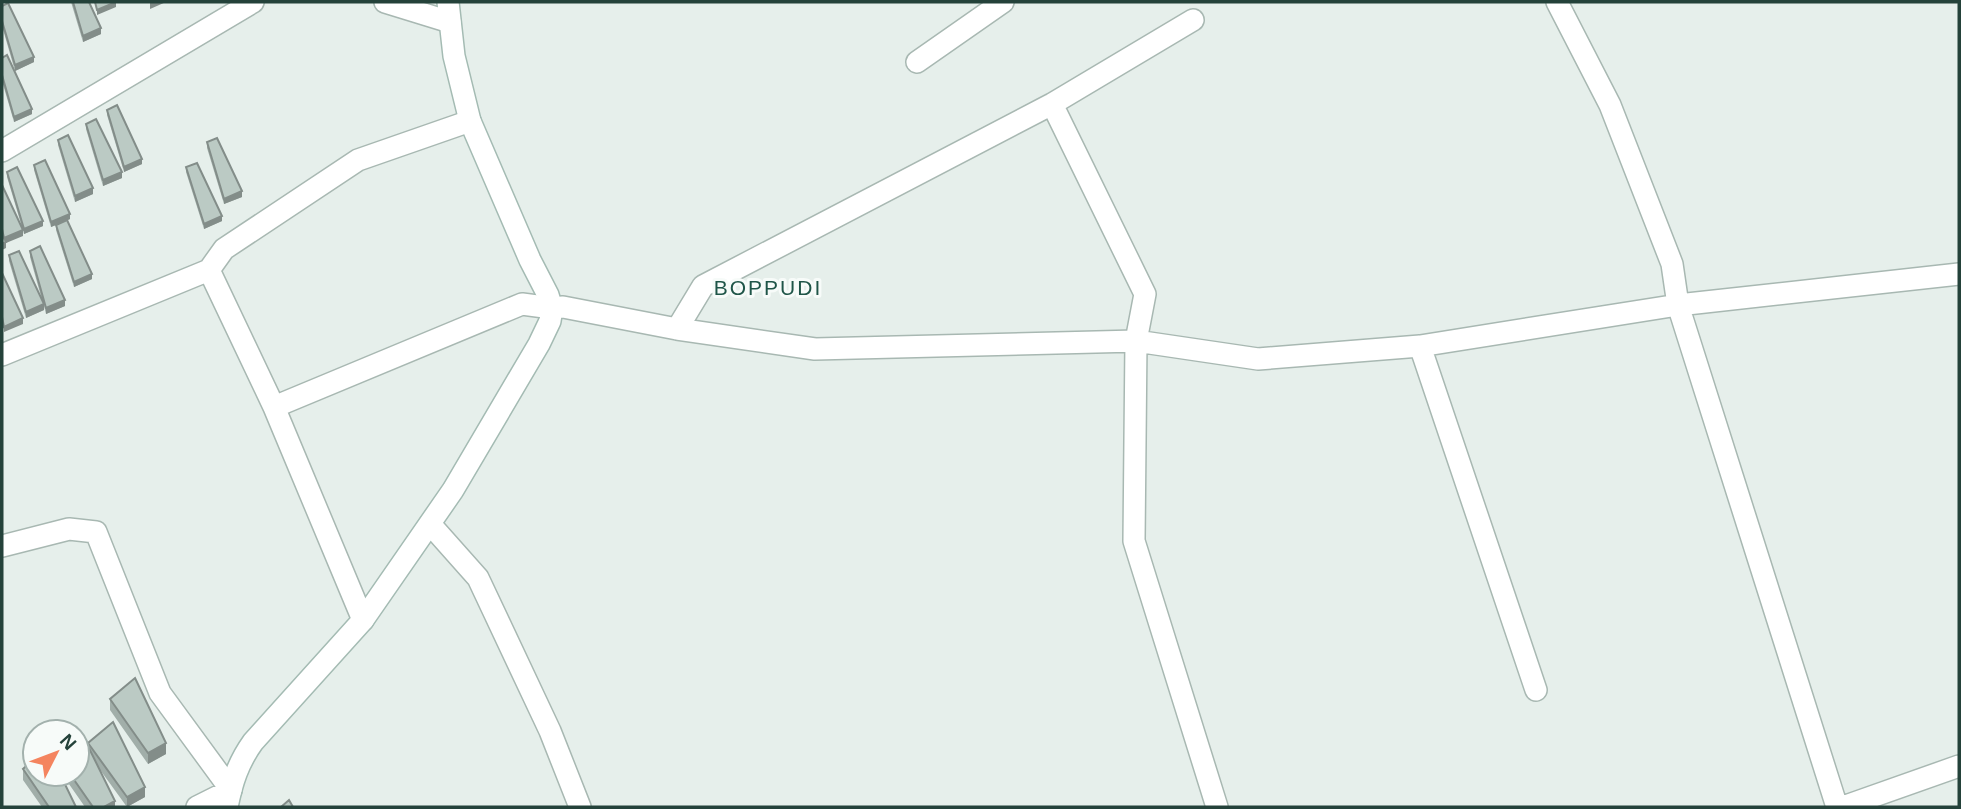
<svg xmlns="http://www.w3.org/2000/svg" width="1961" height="809" font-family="Arial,sans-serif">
  <rect width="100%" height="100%" fill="#e6efeb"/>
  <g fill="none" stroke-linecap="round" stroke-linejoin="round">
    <defs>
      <path id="minor" d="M385,2L450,22
        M1557,2L1610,105L1672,264L1678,305L1837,807
        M917,62L1003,2
        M1052,104L1145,294L1136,341L1134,541L1217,807
        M2,151L253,2
        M209,270L274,407L363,620
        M677,329L703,286L1052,104L1193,20
        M1420,346L1536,690
        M2,355L209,270L224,249L358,160L470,121
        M274,407L522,304L552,308L563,307L677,329L815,349L1136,341L1258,359L1420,346L1678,305L1959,274
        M430,524L478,578L550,731L580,807
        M2,546L69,529L96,532L160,693L231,790L197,807
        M1843,807L1959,766"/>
      <path id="secondary" d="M227,807C232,782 238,763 253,742L363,620L453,490L539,344L550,321L552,308L548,295L530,260L470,121L454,56L448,2"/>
    </defs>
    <use href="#minor" stroke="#a8b8b2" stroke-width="24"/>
    <use href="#secondary" stroke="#a4bbb3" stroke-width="24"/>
    <use href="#minor" stroke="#fff" stroke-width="21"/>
    <use href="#secondary" stroke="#fff" stroke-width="21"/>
  </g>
  <path fill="#a1aea9" d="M71,2H89L101,34L83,42Z
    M2,6L34,62L15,71L2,26Z
    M2,58L32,114L14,122L2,81Z
    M107,110L142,164L124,172L107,115Z
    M86,124L122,178L103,186L86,129Z
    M58,140L93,194L75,202L58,145Z
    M207,142L242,197L224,204L207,148Z
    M34,165L70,219L66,221L92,279L74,287L56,230V225L51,227L34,170Z
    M186,167L222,221L204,229L186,172Z
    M7,172L43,226L24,234L7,177Z
    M30,251L65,306L46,314L44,306V310L26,318L9,261V255L42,300L30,257Z
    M110,699L166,754L148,764L110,710Z
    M88,743L145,797L127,807L98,767L115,807H85L62,774H77L88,747Z
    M23,769L76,807H42L23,780Z"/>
  <path fill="#838d89" d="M116,2V7L97,15V10Z
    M153,2H166L150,9V3Z
    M101,28V34L83,42V36Z
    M34,57V62L15,71V65Z
    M32,109V114L14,122V117Z
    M142,159V164L124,172V167Z
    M122,172V178L103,186V180Z
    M93,188V194L75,202V196Z
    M242,191V197L224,204V199Z
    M70,214V219L51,227V222Z
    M222,216V221L204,229V224Z
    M43,221V226L24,234V229Z
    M23,230V236L6,243V248L2,250V244L4,238Z
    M92,274V279L74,287V282Z
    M65,300V306L46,314V308Z
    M44,304V310L26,318V312Z
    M23,318V324L4,332V327Z
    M166,743V754L148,764V753Z
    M145,787V797L127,807V797Z
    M115,801V807H104Z"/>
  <path fill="#bbcac4" stroke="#838d89" stroke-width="2" d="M73,2H89L101,28L83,36Z
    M95,2H116L97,10Z
    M8,3L34,57L15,65L2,21V6Z
    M7,55L32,109L14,117L2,75V58Z
    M117,105L142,159L124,167L107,110Z
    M96,119L122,172L103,180L86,124Z
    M68,135L93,188L75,196L58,140Z
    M217,138L242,191L224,199L207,142Z
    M45,160L70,214L51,222L34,165Z
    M197,163L222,216L204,224L186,167Z
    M17,167L43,221L24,229L7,172Z
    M2,185L23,230L4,238L2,229Z
    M67,220L92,274L74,282L56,225Z
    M2,233L6,242L2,244Z
    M40,246L65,300L46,308L30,251Z
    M19,251L44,304L26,312L9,255Z
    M2,273L23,318L4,327L2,317Z
    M135,678L166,743L148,753L110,699Z
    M113,722L145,787L127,797L88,743Z
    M83,736L115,801L104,807H93L70,774H77V741Z
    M35,758V774H60L76,807H49L23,769Z
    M289,800L293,807H281Z"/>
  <g text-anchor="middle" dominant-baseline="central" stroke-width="6" stroke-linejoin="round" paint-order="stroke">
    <g font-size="21" letter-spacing="2" fill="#1f5548" stroke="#f7fbf9">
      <text x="768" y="287">BOPPUDI</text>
    </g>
  </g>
  <rect width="1961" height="809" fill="none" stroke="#24423a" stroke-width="7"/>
  <g transform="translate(56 753) rotate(48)"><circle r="33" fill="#f7fbf9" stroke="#a3b1ad" stroke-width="2"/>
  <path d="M0-5L12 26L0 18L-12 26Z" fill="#f4845f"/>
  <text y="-10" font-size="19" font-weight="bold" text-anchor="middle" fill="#24423a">N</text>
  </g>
</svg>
